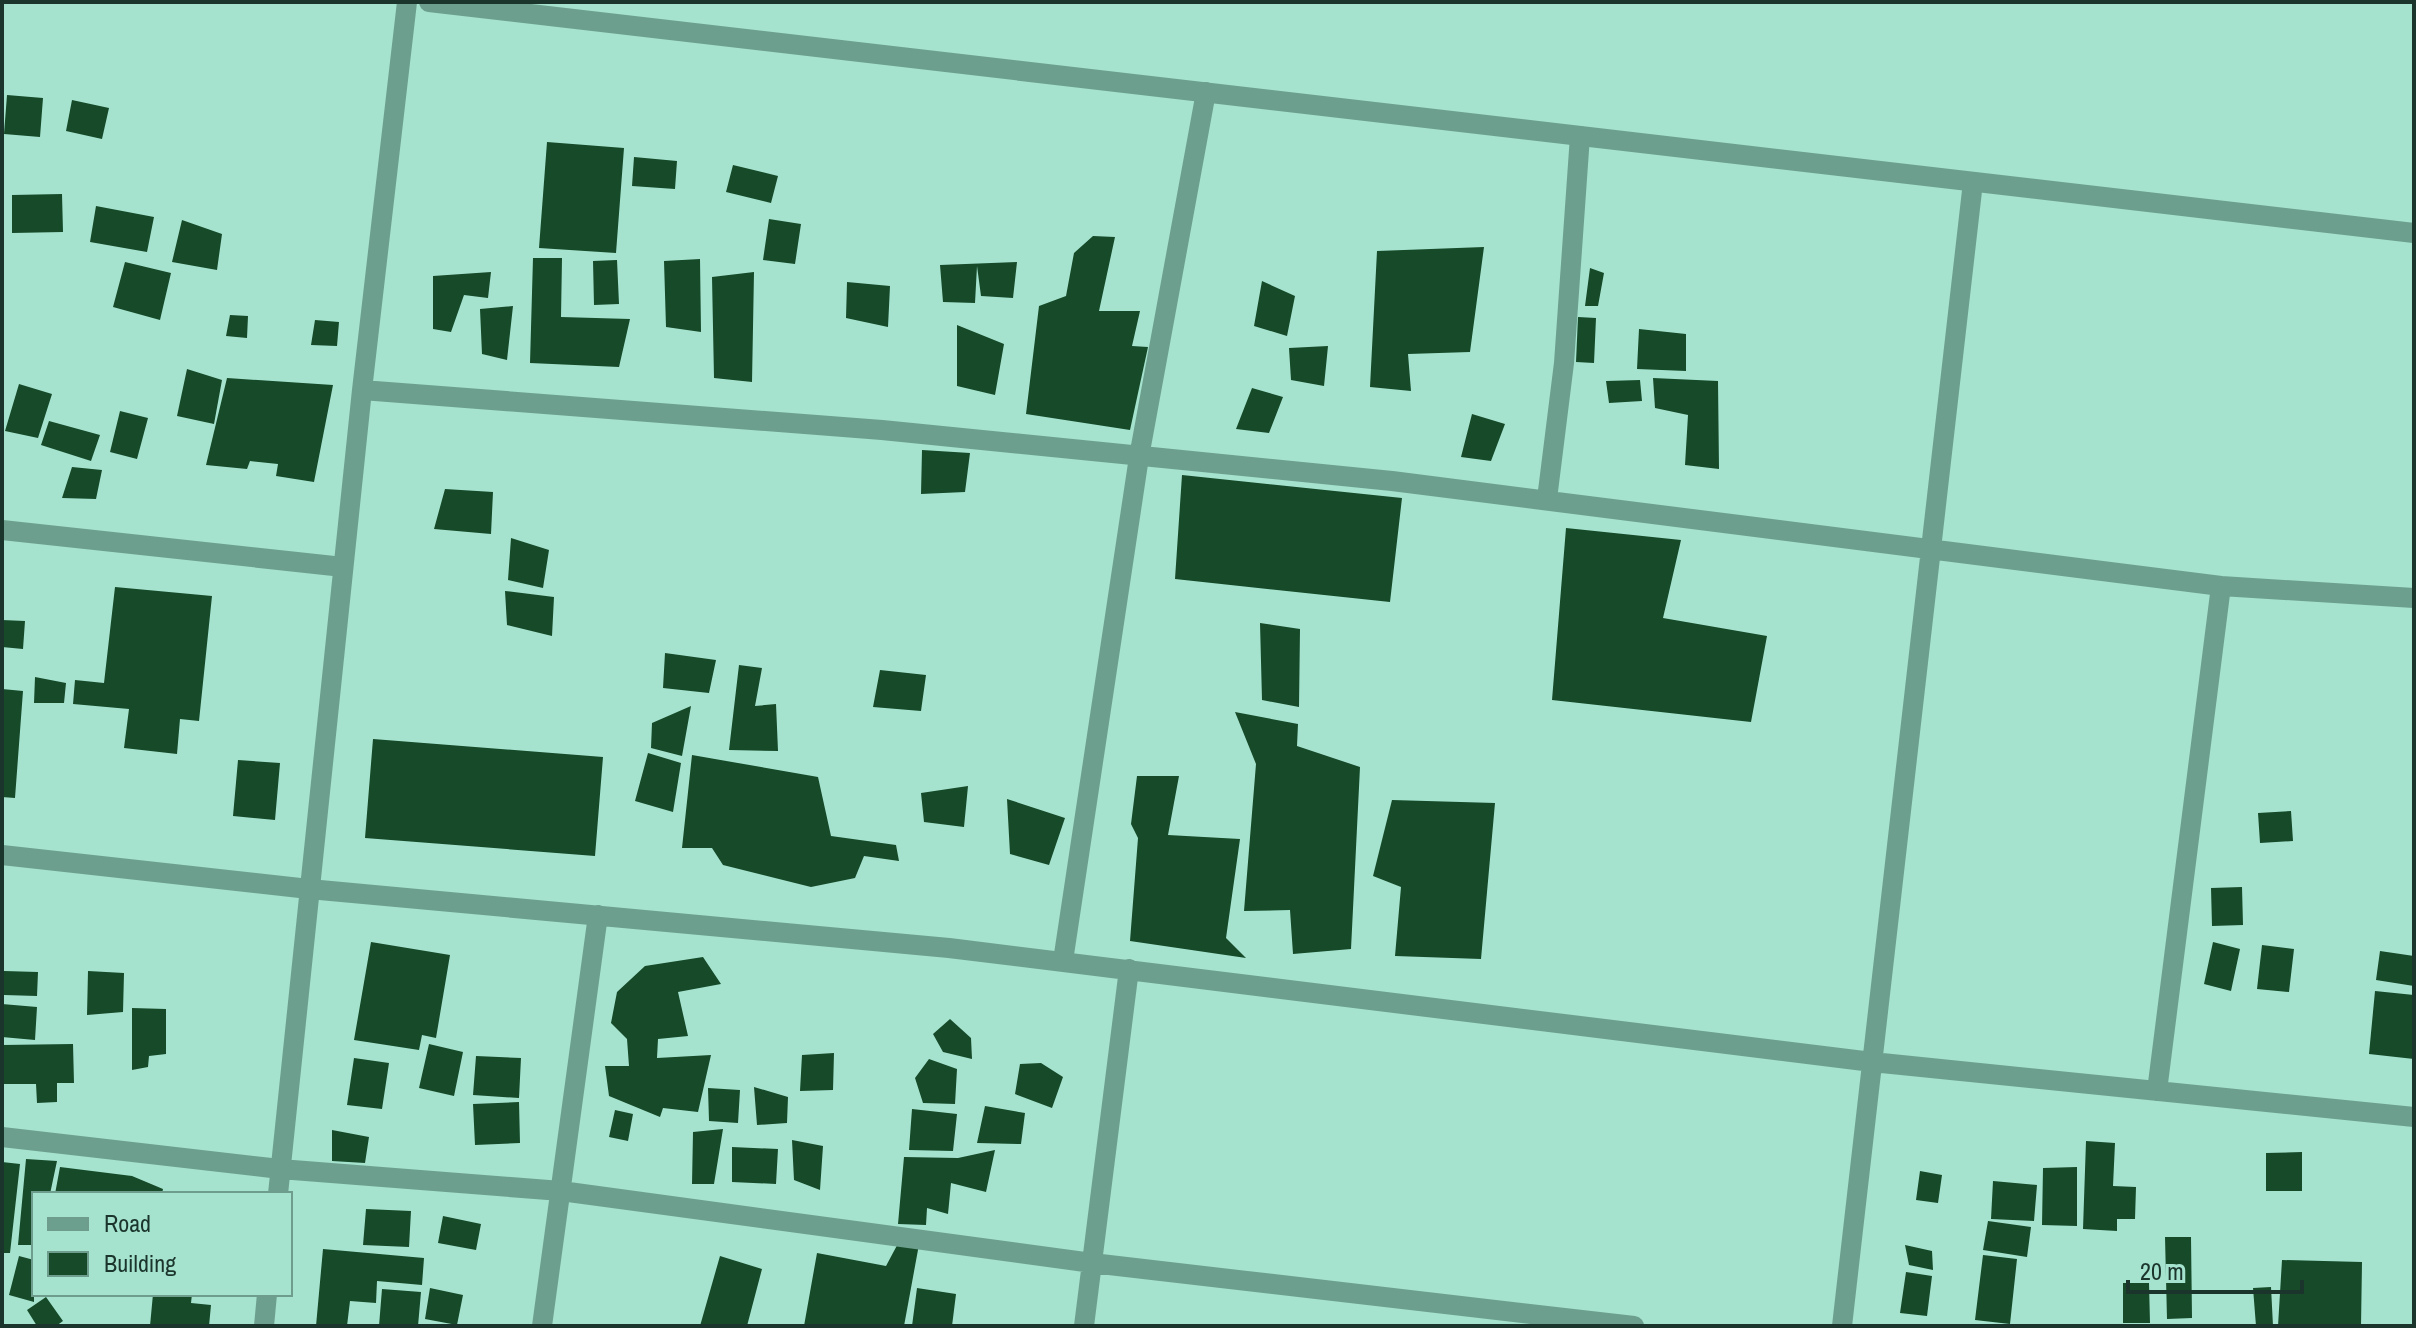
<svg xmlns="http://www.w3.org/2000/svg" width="2416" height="1328" font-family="'Archivo Narrow',sans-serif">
  <rect width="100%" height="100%" fill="#a5e3cf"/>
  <path fill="#164a29" d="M7,95L43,98L40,137L4,134Z
    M72,100L109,108L102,139L66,131Z
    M547,142L624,148L616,253L539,248Z
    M634,157L677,161L675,189L632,186Z
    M733,165L778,176L771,203L726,192Z
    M62,194L63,232L12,233V195Z
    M96,206L154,217L147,252L90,242Z
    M769,219L801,224L795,264L763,260Z
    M182,220L222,234L217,270L172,262Z
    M1093,236L1115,237L1099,311H1140L1132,346L1148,347L1130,430L1026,414L1039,306L1066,296L1074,253Z
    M1484,247L1470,352L1408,354L1411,391L1370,387L1377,251Z
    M533,258H562L561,317L630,319L619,367L530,363Z
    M700,259L701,332L666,327L664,261Z
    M617,260L619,304L594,305L593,261Z
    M125,262L171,273L160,320L113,307Z
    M1017,262L1013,298L981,296L977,266L975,303L943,302L940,265Z
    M1590,268L1604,273L1598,306H1585Z
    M491,272L488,298L464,295L451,332L433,329V276Z
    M754,272L752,382L714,378L712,277Z
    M1262,281L1295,296L1287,336L1254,326Z
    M847,282L890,286L888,327L846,318Z
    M513,306L507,360L482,354L480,309Z
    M230,315L248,316L247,338L226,336Z
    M1578,317L1596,318L1594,363L1576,362Z
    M315,320L339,322L337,346L311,345Z
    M957,325L1004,344L995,395L957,386Z
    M1639,329L1686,334V371L1637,369Z
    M1328,346L1324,386L1291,380L1289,348Z
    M187,369L222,380L214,424L177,416Z
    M227,378L333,385L314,482L276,476L278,464L250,461L247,469L206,465Z
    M1653,378L1718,381L1719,469L1685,465L1688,415L1655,408Z
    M1640,380L1642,401L1609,403L1606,381Z
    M19,384L52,394L38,438L5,431Z
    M1252,388L1283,397L1269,433L1236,429Z
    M120,411L148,418L137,459L110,452Z
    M1472,414L1505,424L1491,461L1461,457Z
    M49,421L100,435L91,461L41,445Z
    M922,450L970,453L965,492L921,494Z
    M72,467L102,470L96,499L62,498Z
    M1182,475L1402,498L1390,602L1175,579Z
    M445,489L493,492L491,534L434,529Z
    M1566,528L1681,540L1663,618L1767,636L1751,722L1552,700Z
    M511,538L549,550L543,588L508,580Z
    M115,587L212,596L199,721L180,719L177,754L124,748L129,709L73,704L75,680L104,683Z
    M505,591L554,597L552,636L507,625Z
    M2,620L25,621L23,649L2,647Z
    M1260,623L1300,629L1299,707L1262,700Z
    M665,653L716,660L709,693L663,688Z
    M739,665L762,668L755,706L776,704L778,751L729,750Z
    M880,670L926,675L921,711L873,707Z
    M35,677L66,683L64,703H34Z
    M2,689L23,691L15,798L2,797Z
    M691,706L682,756L651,748L652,723Z
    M1235,712L1298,724L1297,746L1360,767L1351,949L1293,954L1290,910L1244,911L1256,764Z
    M373,739L603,757L595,856L365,838Z
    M648,753L681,763L673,812L635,801Z
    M692,755L818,777L831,836L896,845L899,861L864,856L855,878L811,887L723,865L712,848H682Z
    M238,760L280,763L275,820L233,816Z
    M1137,776H1179L1168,835L1240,839L1226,938L1246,958L1130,941L1138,838L1131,824Z
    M968,786L964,827L924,822L921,793Z
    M1007,799L1065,818L1049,865L1010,854Z
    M1392,800L1495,803L1481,959L1395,956L1401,887L1373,876Z
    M2291,811L2293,841L2260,843L2258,813Z
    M2242,887L2243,925L2212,926L2211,888Z
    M371,942L450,955L436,1038L422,1035L419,1050L354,1040Z
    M2213,942L2240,949L2231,991L2204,984Z
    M2262,945L2294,949L2289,992L2257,989Z
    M2380,951L2414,956V986L2376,980Z
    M703,957L721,984L678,992L688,1036L658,1039L657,1058L711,1055L698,1112L663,1108L660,1117L609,1096L605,1066H629L627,1039L611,1023L617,992L645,966Z
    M4,971L38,972L37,996L4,995Z
    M88,971L124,973L123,1012L87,1015Z
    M2375,991L2414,995V1059L2369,1054Z
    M2,1004L37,1007L35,1040L2,1037Z
    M132,1008L166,1009V1054L149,1056L148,1067L132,1070Z
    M950,1019L971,1038L972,1059L943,1052L933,1034Z
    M73,1044L74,1083H57V1102L37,1103L36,1084H2V1045Z
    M429,1044L463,1052L454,1096L419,1088Z
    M834,1053L833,1090L800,1091L802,1055Z
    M476,1056L521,1058L519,1098L473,1095Z
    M354,1058L389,1063L382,1109L347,1105Z
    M929,1059L957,1069L955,1104L923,1103L915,1078Z
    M1041,1063L1063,1077L1052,1108L1015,1094L1020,1064Z
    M754,1087L788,1097L787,1123L757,1125Z
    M708,1088L740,1090L738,1123L709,1121Z
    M519,1102L520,1143L475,1145L473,1104Z
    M985,1106L1025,1113L1021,1144L977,1143Z
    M912,1109L957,1114L953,1151L909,1150Z
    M615,1110L633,1114L628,1141L609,1137Z
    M723,1129L714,1184H692L693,1132Z
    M332,1130L369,1137L365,1163L332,1161Z
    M792,1140L823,1146L820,1190L794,1180Z
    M2086,1141L2115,1143L2113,1186L2136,1187L2135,1219H2117V1231L2083,1229Z
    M732,1147L778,1149L776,1184L732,1182Z
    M995,1150L986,1192L951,1183L948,1214L927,1208L926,1225L898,1224L904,1157L958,1158Z
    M2302,1152V1191H2266V1153Z
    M26,1159L57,1161L50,1194H34V1245H18Z
    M2,1162L20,1164L10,1253H2Z
    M60,1167L132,1176L163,1189L162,1194H55Z
    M2077,1167V1226L2042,1225L2043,1168Z
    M1920,1171L1942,1175L1938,1203L1916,1200Z
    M1993,1181L2037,1185L2034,1221L1991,1219Z
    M366,1209L411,1211L409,1247L363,1245Z
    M443,1216L481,1224L476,1250L438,1243Z
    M1988,1221L2031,1227L2027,1257L1983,1250Z
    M902,1236L920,1239L904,1326H804L817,1253L886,1266Z
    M2165,1237H2191L2192,1318L2167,1319Z
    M1905,1245L1932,1251L1933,1270L1909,1265Z
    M323,1249L424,1258L422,1285L377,1281L376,1303L350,1301L347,1326H316Z
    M1983,1255L2017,1259L2010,1324L1975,1320Z
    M19,1256L34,1260V1302L9,1295Z
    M720,1256L762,1269L747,1326H700Z
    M2282,1260L2362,1262L2361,1326H2278Z
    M1906,1272L1932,1276L1927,1316L1900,1313Z
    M2123,1283H2149L2150,1323H2123Z
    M2271,1287L2273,1326H2256L2253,1288Z
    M430,1288L463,1295L457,1325L425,1319Z
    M917,1288L956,1294L952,1326H912Z
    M382,1289L421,1292L418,1326H379Z
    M153,1294H192L191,1303L211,1305L209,1326H150Z
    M46,1297L63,1321L56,1326H37L27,1310Z"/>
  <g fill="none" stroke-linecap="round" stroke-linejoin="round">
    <path stroke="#6d9f8e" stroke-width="20" d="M362,390L882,430L1392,481L2221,586L2414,598
      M1547,499L1564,363L1580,136
      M2,530L343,567
      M2,855L309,889L949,948L1872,1062L2414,1117
      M1063,961L1139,457L1206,92
      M2157,1091L2221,586
      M2,1137L280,1169L561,1191L1092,1263L1634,1326
      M278,1194L362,390L407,2
      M264,1326L267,1294
      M542,1326L598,915
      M1084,1326L1129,969
      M1842,1326L1973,182"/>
    <path stroke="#6d9f8e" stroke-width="20" d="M429,2L2414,233"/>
  </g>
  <rect width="2416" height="1328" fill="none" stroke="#1b342c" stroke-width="8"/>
  <rect x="32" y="1192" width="260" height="104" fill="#a5e3cf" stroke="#6e9d8e" stroke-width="2"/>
  <rect x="48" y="1218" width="40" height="12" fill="#6d9f8e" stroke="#6e9d8e" stroke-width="2"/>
  <text x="104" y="1232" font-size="24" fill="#1b342c">Road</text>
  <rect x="48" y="1252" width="40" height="24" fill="#164a29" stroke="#6e9d8e" stroke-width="2"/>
  <text x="104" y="1272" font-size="24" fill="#1b342c">Building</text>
  <path d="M2128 1280v12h174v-12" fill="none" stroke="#1b342c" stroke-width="4"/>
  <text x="2140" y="1280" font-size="24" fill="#1b342c" stroke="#a5e3cf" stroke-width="6" paint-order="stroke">20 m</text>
</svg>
